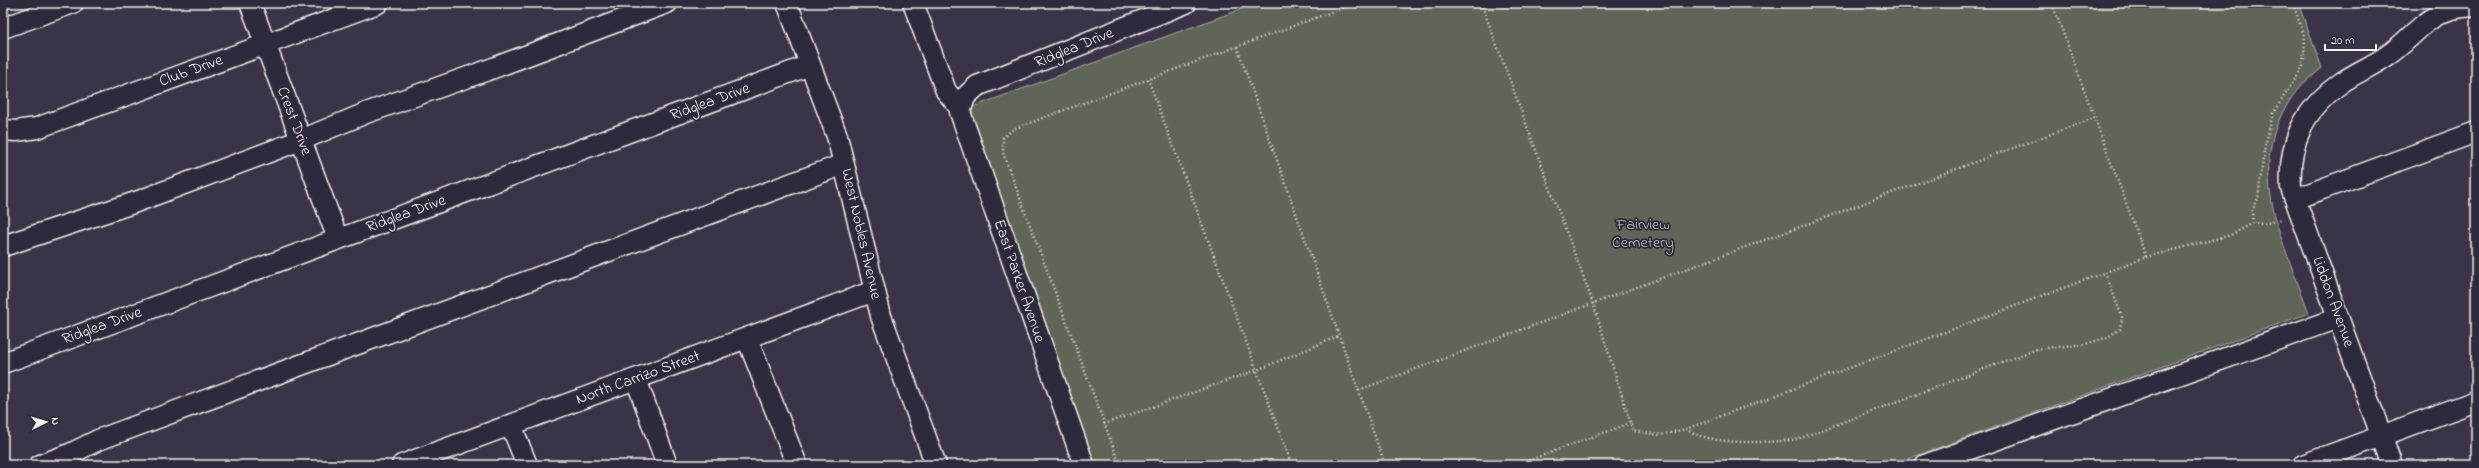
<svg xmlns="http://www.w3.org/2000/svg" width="2479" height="468" font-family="'Indie Flower',sans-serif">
  <rect width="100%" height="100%" fill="#3b3448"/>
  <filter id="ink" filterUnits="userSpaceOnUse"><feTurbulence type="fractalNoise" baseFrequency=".025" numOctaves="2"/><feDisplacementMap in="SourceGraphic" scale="8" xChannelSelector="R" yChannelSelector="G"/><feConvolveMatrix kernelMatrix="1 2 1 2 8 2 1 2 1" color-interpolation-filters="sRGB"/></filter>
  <g filter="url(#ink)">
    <path fill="#5f6659" stroke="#aaaca0" d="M1258,3H2298L2322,68C2315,74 2306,81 2299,88C2239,161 2282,237 2309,313L1891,465H1093L964,110Z"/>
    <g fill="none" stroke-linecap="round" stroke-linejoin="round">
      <defs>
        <path id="minor" d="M250,3L338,239
          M787,3L837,136L881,316L936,465
          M913,3L946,91L955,102L962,105
          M3,28L73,3
          M3,130L16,131L37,128L378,3
          M2295,199L2476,132
          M3,246L136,202L301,140L366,113L488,70L667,3
          M747,338L797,465
          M3,363L810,65
          M636,379L667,465
          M511,425L527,465
          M40,465L72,453L98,440L844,164
          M402,465L874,291
          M1084,465L960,112L965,97L977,86L1186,3
          M1925,465L2338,318
          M2303,465L2476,401
          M2392,465L2291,188C2288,143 2303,110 2341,83C2355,73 2373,66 2388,55C2408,42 2425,17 2449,10C2457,7 2467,7 2476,6"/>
      </defs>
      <use href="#minor" stroke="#f4f1e8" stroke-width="23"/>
      <path stroke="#f4f1e8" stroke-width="2.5" stroke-dasharray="1 3" stroke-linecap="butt" d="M1481,3L1593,303L1633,431L1660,435L1686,429L2146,257L2052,3
        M1237,47L1385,465
        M1148,79L1292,465
        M2253,223L2252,210L2258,199L2264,151L2273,113L2303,67L2305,39L2293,3
        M2146,257L2231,235L2253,223L2263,224L2282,219
        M1359,390L2094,118
        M1104,424L1257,370L1339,336
        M1686,429C1709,446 1770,443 1798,439L2037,349L2085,344L2106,338L2120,329L2122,317L2105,272
        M1120,465L1003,153V138L1013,129L1356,3
        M1517,465L1630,423"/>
      <use href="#minor" stroke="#2f2a3d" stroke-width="20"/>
    </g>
  </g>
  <g text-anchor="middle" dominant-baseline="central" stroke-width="3.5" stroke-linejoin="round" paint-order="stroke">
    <g font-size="16" fill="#f4f1e8" stroke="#2f2a3d">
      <text transform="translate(1074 48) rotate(-22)">Ridglea Drive</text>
      <text transform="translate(191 71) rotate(-20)">Club Drive</text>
      <text transform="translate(710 102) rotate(-20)">Ridglea Drive</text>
      <text transform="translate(294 121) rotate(69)">Crest Drive</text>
      <text transform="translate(406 214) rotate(-20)">Ridglea Drive</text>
      <text transform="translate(861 234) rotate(77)">West Nobles Avenue</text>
      <text transform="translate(1019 281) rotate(71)">East Parker Avenue</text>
      <text transform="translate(2333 302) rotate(70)">Liddon Avenue</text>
      <text transform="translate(102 326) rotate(-20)">Ridglea Drive</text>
      <text transform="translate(638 378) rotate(-20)">North Carrizo Street</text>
    </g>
    <g font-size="16" fill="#b8b9af" stroke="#2f2a3d">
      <text x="1643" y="225">Fairview<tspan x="1643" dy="18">Cemetery</tspan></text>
    </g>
  </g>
  <rect width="2479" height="468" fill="none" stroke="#2f2a3d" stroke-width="16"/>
  <rect x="8" y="8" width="2463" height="452" fill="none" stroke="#f4f1e8" stroke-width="1.5" filter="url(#ink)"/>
  <g transform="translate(46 422) rotate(85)" stroke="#2f2a3d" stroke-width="3" paint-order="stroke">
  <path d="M0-3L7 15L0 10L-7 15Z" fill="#f4f1e8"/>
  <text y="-6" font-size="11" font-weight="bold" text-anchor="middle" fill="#f4f1e8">N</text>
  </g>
  <path d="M2325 44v6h51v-6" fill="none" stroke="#f4f1e8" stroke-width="2"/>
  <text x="2331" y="44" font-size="12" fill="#f4f1e8" stroke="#2f2a3d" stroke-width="3" paint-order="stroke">20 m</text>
</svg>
